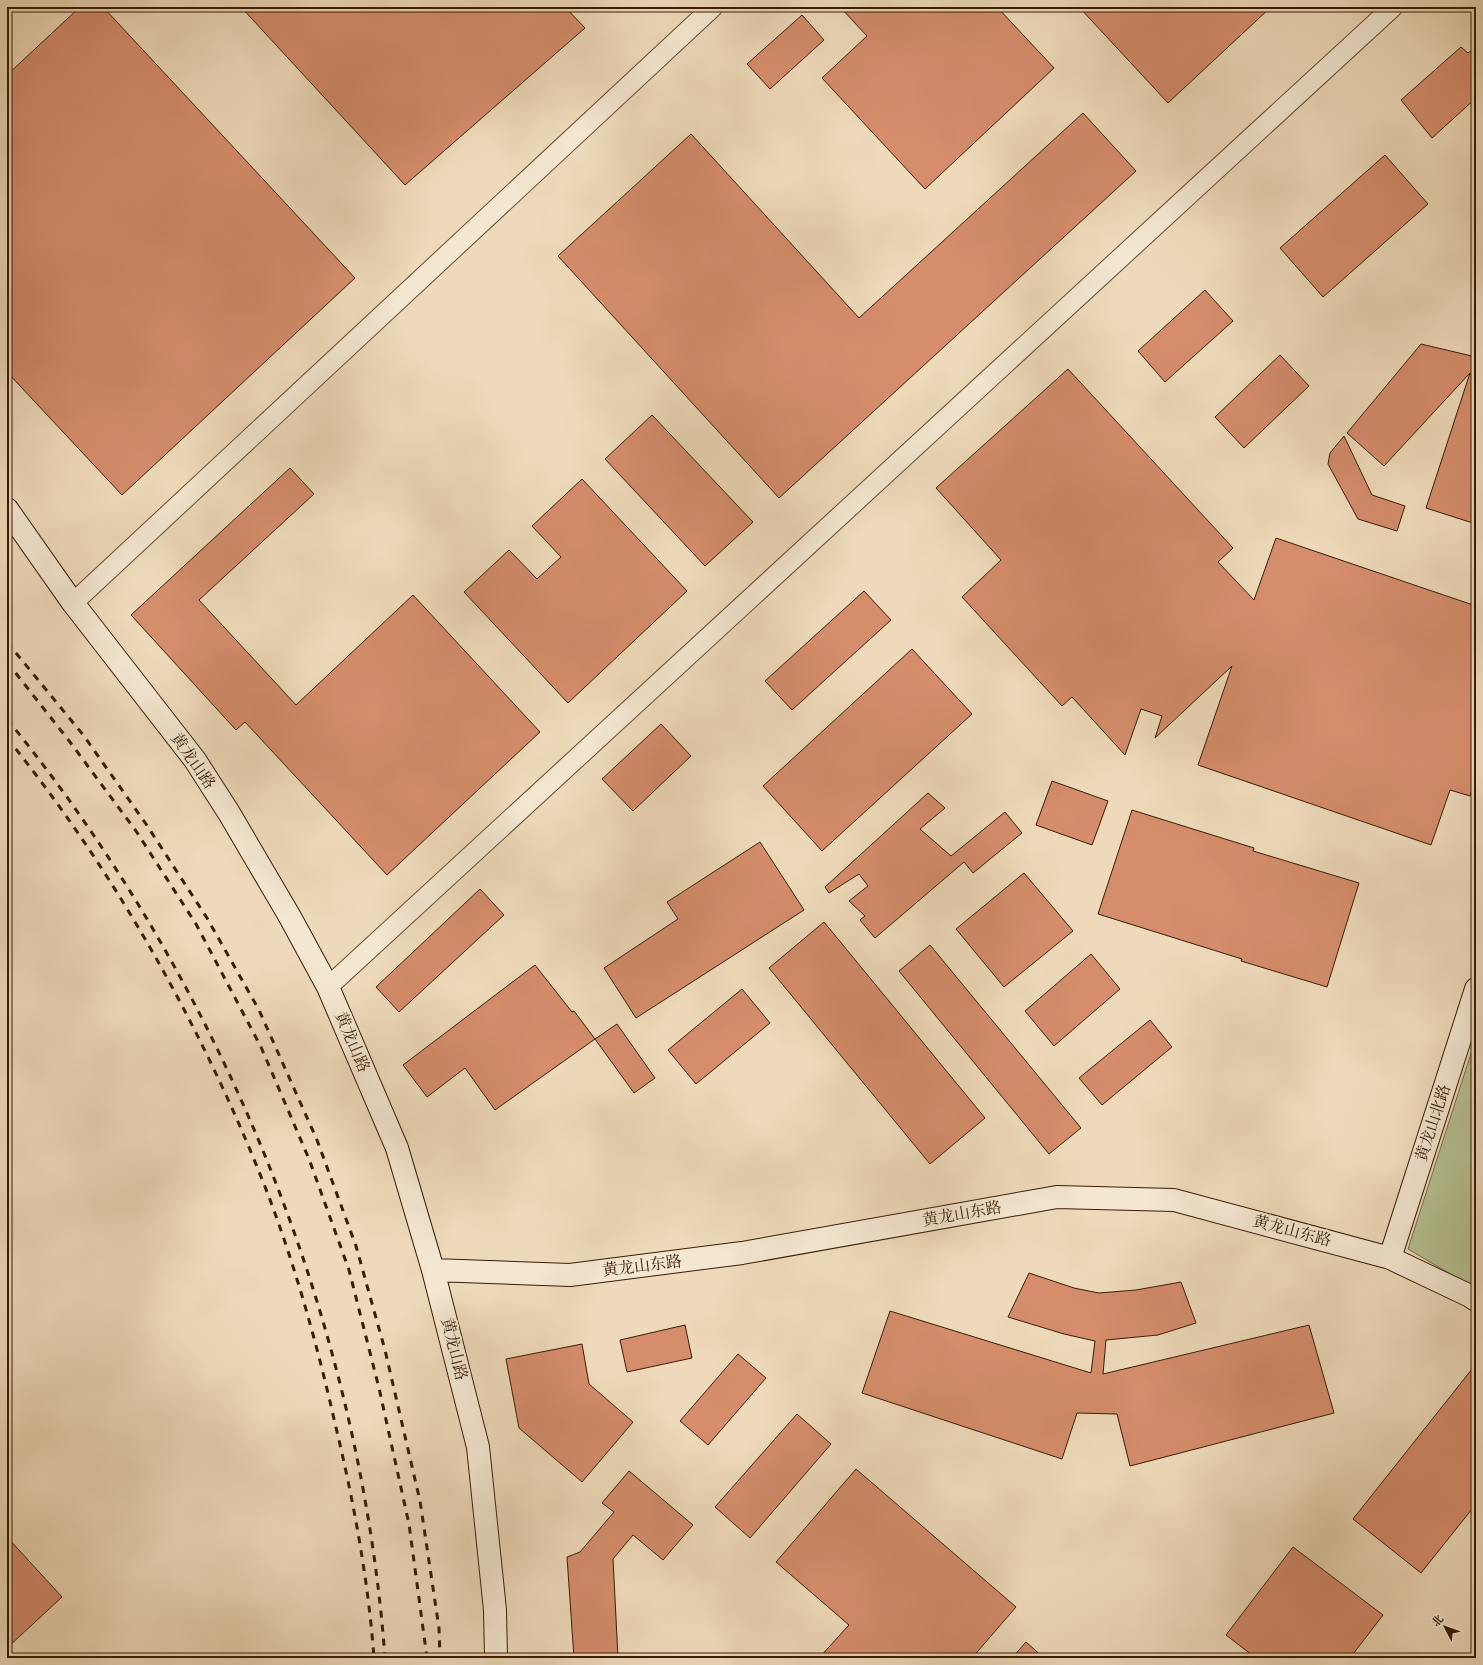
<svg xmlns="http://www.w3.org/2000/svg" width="1483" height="1665" font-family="'Libre Bodoni','Noto Serif SC',serif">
  <rect width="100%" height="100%" fill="#eedaba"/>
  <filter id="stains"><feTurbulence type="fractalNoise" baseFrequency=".005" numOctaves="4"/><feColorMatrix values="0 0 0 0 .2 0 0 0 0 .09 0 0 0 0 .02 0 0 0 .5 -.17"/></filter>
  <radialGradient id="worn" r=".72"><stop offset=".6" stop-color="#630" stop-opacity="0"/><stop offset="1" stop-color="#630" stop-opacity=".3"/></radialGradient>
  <path fill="#b5c092" stroke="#776e4c" d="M1476,1038V1289L1408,1249Z"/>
  <path fill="#d58d6c" stroke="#391c05" d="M80,7H103L355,278L122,495L7,372V75Z
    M241,7H565L585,28L405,185Z
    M840,7H997L1054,68L925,189L822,78L867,36Z
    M1079,7H1271L1168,103Z
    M802,15L824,40L770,89L747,64Z
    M1461,47L1468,53L1476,47V98L1432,138L1401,100Z
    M1083,113L1136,171L779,498L558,256L691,134L859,318Z
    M1385,155L1428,204L1323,297L1280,248Z
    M1205,290L1233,321L1165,382L1138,351Z
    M1421,344L1476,357V524L1426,508L1470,373L1384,466L1347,433Z
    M1280,355L1309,386L1244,448L1215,417Z
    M1068,369L1233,548L1218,562L1254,600L1276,538L1476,606V778L1470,796L1450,790L1431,845L1198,765L1232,666L1155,738L1162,716L1141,709L1125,755L1072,697L1062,706L962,597L1001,560L936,488Z
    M652,415L753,522L705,566L605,459Z
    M1344,436L1372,495L1405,506L1397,531L1358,519L1328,464L1330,453Z
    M290,468L314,494L199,600L296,705L413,595L540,732L387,875L245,722L236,730L131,615Z
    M582,479L687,591L568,703L464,592L509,550L537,579L561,557L532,526Z
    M864,591L891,620L792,710L765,681Z
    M912,649L972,714L822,851L763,786Z
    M661,724L691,756L633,811L602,779Z
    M1052,781L1108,801L1092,845L1036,825Z
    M928,793L945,808L920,829L951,856L1005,812L1022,833L973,873L964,862L875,938L860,920L865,916L849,901L868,886L859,874L829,893L825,887Z
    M1132,810L1254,848L1253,851L1359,883L1327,987L1241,961L1242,959L1098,914Z
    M760,842L804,910L636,1018L604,968L678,919L667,902Z
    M1024,873L1073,931L1004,987L956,929Z
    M480,889L504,915L399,1012L376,987Z
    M824,922L985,1118L930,1164L769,968Z
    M930,945L1081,1128L1049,1154L899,971Z
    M1091,954L1120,989L1054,1046L1025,1011Z
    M535,965L572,1012L574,1011L595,1039L495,1110L465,1068L427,1097L403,1065Z
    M742,989L770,1023L696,1084L668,1050Z
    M1150,1020L1172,1047L1102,1105L1079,1078Z
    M617,1024L655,1078L634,1093L595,1039Z
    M1029,1273L1074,1288L1099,1293L1136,1290L1181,1282L1196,1323L1158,1335L1106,1340L1103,1374L1309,1325L1334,1413L1130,1466L1117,1414L1077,1413L1062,1459L862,1393L890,1311L1091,1373L1095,1341L1064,1334L1008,1317Z
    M685,1325L692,1358L627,1372L620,1340Z
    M582,1344L589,1384L633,1422L582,1482L519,1428L506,1359Z
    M738,1354L766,1378L708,1445L680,1421Z
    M1476,1364V1504L1421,1573L1353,1519Z
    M797,1414L831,1444L750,1538L715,1507Z
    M856,1469L1016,1607L972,1658H819L849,1625L776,1562Z
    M629,1471L693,1525L663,1560L633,1535L613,1559L618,1658H574L567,1557L580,1552L614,1512L602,1503Z
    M7,1537L62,1597L7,1648Z
    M1293,1547L1383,1615L1350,1658H1256L1226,1635Z
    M1026,1642L1044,1658H1012Z"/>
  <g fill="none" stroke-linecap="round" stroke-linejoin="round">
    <defs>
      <path id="street" d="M73,603L713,7
        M328,987L1393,7"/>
      <path id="secondary" d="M7,509L73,603L195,760L229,813L290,917L328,987L397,1148L433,1270L478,1447L495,1610L496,1658
        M1390,1258L1476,989
        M433,1270L570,1275L742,1253L1057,1197L1174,1200L1390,1258L1470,1296L1476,1300"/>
    </defs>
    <use href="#street" stroke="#664c32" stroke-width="21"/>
    <use href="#secondary" stroke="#391c05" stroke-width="24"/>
    <use href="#street" stroke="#f4e7d2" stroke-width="19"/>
    <use href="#secondary" stroke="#f4e7d2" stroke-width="22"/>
    <path stroke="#391c05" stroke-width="3" stroke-dasharray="7 7" stroke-linecap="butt" d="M7,642L84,736L146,824L207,918L259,1010L317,1140L356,1246L385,1350L420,1501L439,1628L440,1658
      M7,662L70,742L136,831L196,924L261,1047L309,1159L349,1270L379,1388L409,1524L427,1658
      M7,719C221,981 360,1321 385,1658
      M7,738C116,872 207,1036 269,1197C296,1269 317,1344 334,1419C353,1498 368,1577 374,1658"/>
  </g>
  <g text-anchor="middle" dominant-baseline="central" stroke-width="4" stroke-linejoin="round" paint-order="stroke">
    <g font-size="16" fill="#391c05" stroke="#f4e7d2">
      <text transform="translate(193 761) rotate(55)">黄龙山路</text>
      <text transform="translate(352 1042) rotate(67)">黄龙山路</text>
      <text transform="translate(1433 1123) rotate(-72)">黄龙山北路</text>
      <text transform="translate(962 1214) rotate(-10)">黄龙山东路</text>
      <text transform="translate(1292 1231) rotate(15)">黄龙山东路</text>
      <text transform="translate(642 1266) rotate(-7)">黄龙山东路</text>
      <text transform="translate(454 1349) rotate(76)">黄龙山路</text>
    </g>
  </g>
  <rect width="1483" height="1665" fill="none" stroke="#eedaba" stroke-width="24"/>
  <rect x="8" y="8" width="1467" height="1649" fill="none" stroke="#391c05" stroke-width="2"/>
  <rect x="12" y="12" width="1459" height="1641" fill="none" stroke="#391c05"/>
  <g transform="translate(1445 1627) rotate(311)" stroke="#f4e7d2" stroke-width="3" paint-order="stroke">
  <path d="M0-3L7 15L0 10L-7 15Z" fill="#391c05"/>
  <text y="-6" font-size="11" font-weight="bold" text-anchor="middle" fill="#391c05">北</text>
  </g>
  <rect width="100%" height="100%" filter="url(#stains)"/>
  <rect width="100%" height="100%" fill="url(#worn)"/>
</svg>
